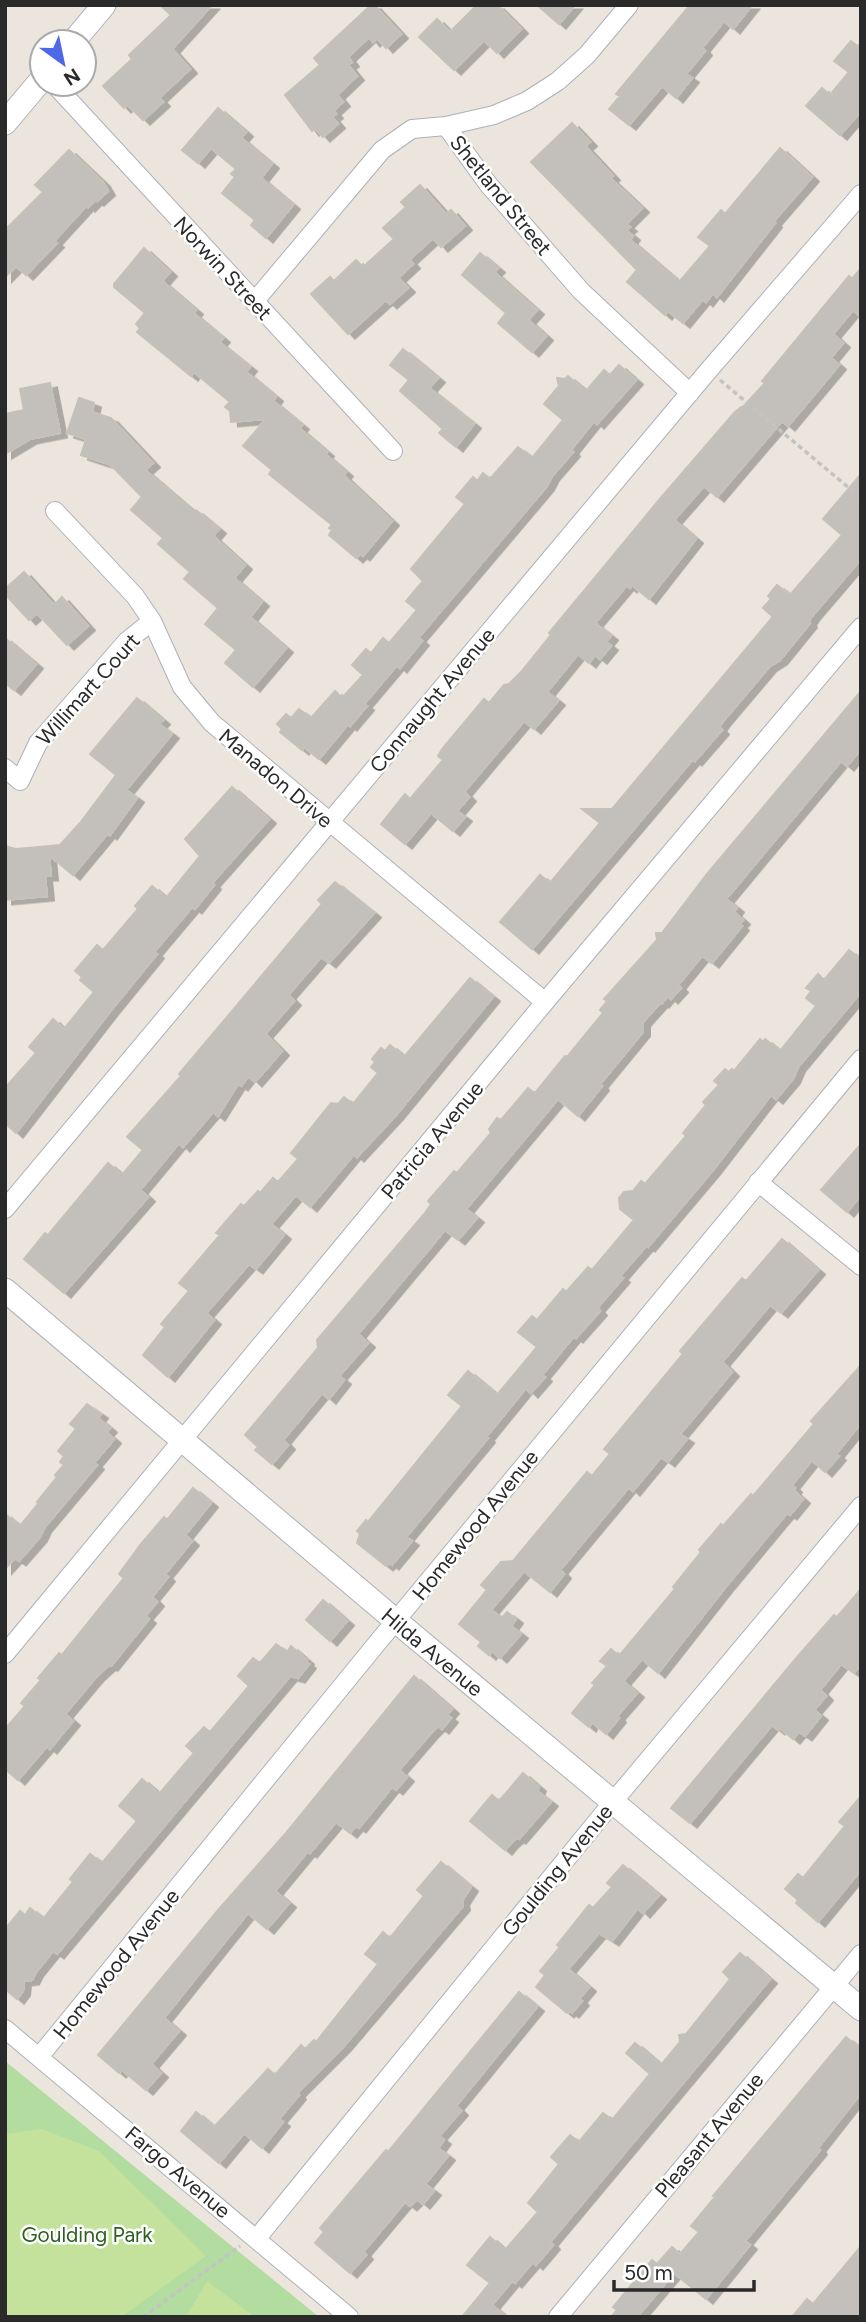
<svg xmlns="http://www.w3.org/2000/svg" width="866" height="2322" font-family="Figtree,sans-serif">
  <defs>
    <filter id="shadow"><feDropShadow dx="7" dy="4.5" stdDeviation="0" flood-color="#0004"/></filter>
  </defs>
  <rect width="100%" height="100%" fill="#ebe5de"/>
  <path fill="#b3dca0" d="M5,2061L319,2317H5Z"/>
  <path fill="#c4e29c" d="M41,2129L99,2151L206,2256L121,2317H5V2134Z
    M207,2281L255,2317H186Z"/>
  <path fill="#c3bfba" stroke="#c6c1b8" stroke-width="2" filter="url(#shadow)" d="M160,5H212L172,49L190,69L159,98L163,102L143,120L128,105L124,108L103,86L132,59L129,55L171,15Z
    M371,5H374L401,34L386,48L377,38L373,42L369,37L348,57L352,62L348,65L357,76L337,95L343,102L333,111L336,114L332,117L338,124L323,137L315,128L312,131L285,95L320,65L314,58Z
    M477,5H497L521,29L497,53L484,40L454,70L419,37L437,19L450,32Z
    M537,5H575L559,24Z
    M690,5H752L733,29L724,21L702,48L705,51L686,74L692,78L676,98L662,86L629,125L609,109L620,96L616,94Z
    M851,41L861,49V111L840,135L806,106L822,88L830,95L849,72L834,61Z
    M218,108L246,132L241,138L272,164L261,178L293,205L266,238L251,225L255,220L222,193L235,177L231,174L236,169L211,148L198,163L182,150Z
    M572,123L590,142L585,146L613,176L610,178L642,208L626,224L630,227L626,230L633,236L630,240L679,282L710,246L698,237L721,210L725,214L780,148L812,177L773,222L775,223L717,297L713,293L706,302L703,299L683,323L668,311L665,315L627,282L637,270L531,162Z
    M69,150L103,182L108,191L97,201L95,200L88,207L87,205L54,241L57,243L26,275L16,266L5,277V230L43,192L35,185Z
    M420,185L446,214L451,210L465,226L441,247L433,238L409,260L413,264L398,278L408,288L390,304L386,300L348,334L311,294L330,277L334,281L356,260L363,267L394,239L383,228L406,207L401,202Z
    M144,248L170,272L162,281L196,310L193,313L223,338L219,342L250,367L246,372L276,397L273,401L302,425L299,428L327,452L325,454L346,472L343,475L392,521L363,556L360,554L356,558L329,535L332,530L329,528L332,525L269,474L272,470L243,446L266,419L231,422L230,411L225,407L230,402L194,372L191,376L137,332L140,328L136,324L145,313L114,287V284Z
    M480,253L498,268L494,272L537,310L528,320L546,336L532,352L498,323L506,313L462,275Z
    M861,268V317L853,310L833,334L843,343L831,358L839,365L788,426L782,421L717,497L704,486L674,520L696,539L649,599L632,585L630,588L627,585L595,623L611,636L606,642L611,646L600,659L595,655L589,663L578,654L547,692L558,701L534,729L524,721L464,792L469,797L457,811L465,817L453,831L431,813L405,844L381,824L405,794L410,799L443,760L438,756L442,749L484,699L489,703L504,685L509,684L522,671L551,635L549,633L659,500L734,413L741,407L742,408L765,383L762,381L849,276L852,279Z
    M403,349L438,378L429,388L474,424L456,447L439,433L443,429L400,391L409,380L390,365Z
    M619,365L636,380L597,424L594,421L571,450L573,452L552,476L547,486L418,638L422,641L400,668L397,665L364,704L367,706L350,726L348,724L319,759L304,747L302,750L280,732L282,729L277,724L286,714L291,718L299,709L311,718L335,691L342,698L363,675L352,665L366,649L371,653L383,638L389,643L417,610L406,601L423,581L411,569L465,504L456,497L473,477L477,481L483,473L490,479L518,447L532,458L563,420L544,404L559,386L557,378L565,379L568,376L586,391L604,370L610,375Z
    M50,383L60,433L30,439L5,454V414L24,410L20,389Z
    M79,398L94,403L92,412L111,418L153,463L145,470L194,512L196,510L219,529L213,536L245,565L234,578L262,602L250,617L286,648L253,687L225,663L236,650L205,624L218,608L184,579L190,572L158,544L163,538L131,510L142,497L111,465L81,455L86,439L67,433Z
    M861,474V559L813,615L809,621L810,623L780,660L769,667L725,719L719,727L722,730L695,761L693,759L532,949L500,922L540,875L550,883L600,823L582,809H612L771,619L772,616L763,608L771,599L768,596L777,585L790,595L842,535L823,519Z
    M24,572L54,605L62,597L88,626L67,645L37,613L29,620L5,594V589Z
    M5,638L36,664L14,690L5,683Z
    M861,691V749L847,766L841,761L726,899L737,908L734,912L743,920L739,924L742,926L712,963L704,957H701L678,985L681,988L671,999L668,996L662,1003L661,1002L643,1022V1032L600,1084L602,1086L578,1116L558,1099L466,1209L477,1218L458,1240L445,1230L358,1334L368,1343L339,1376L344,1380L329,1399L322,1393L283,1440L288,1445L272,1464L255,1450L258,1447L245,1435L318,1348L317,1340L425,1213L431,1204L428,1201L454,1171L457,1173L491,1133L489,1129L497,1118L501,1120L528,1088L535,1093L565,1056L567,1057L603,1013L600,1010L607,1001L604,999L657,940L656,933H662L707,874Z
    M137,698L163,720L159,724L172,734L126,790L137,798L110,835L108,833L73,875L49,855L51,876H45L47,896L5,900V846L16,849L60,845L80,823L116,775L90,754Z
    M232,787L269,819L212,883L214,885L195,909L192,907L154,952L157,954L112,1009L16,1133L5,1123V1088L36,1053L29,1047L53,1019L64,1029L94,992L80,980L82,977L75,971L97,945L103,950L138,909L135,906L152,886L166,898L200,856L185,839Z
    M335,882L374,913L329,963L321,957L288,995L294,1001L265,1034L282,1051L255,1082L249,1076L241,1086L238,1084L218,1116L213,1112L183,1147L179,1143L140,1190L148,1197L64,1293L24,1259L45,1233L48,1235L108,1163L122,1175L143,1150L127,1137L181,1076L179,1074L322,904L318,900Z
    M849,950L861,959V992L798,1067L793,1079L776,1099L771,1095L713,1170L648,1247L646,1246L620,1276L623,1278L597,1308L600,1311L576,1338L574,1336L542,1375L545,1377L531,1393L526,1388L486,1437L488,1438L406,1537L412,1541L392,1565L389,1563L386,1566L357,1543L360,1534L357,1531L366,1520L368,1522L462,1406L448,1395L468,1371L497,1395L537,1347L518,1332L532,1316L537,1320L563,1289L566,1292L588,1267L592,1270L634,1220L620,1209L619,1198L624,1192L633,1191L641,1181L645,1184L686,1136L683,1133L706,1105L703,1102L719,1085L714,1081L725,1069L729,1072L732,1069L734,1071L760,1039L763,1042L765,1039L780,1051L816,1006L806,998L811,991L806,988L818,974L824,980Z
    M470,978L493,997L396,1115L357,1157L354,1154L310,1207L296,1195L271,1224L284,1235L256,1269L249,1264L206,1313L214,1320L168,1377L143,1355L165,1327L161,1324L189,1291L179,1283L220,1235L216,1233L241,1204L244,1206L258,1191L260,1193L273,1178L278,1182L298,1159L291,1153L331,1103L338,1104L344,1097L353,1104L378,1073L371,1067L375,1062L372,1059L381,1048L385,1051L390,1045L404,1057Z
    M861,1144V1195L847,1212L821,1190Z
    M782,1239L818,1270L781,1313L770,1305L722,1362L732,1372L680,1434L687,1439L668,1462L661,1457L633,1491L629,1487L560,1570L564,1574L550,1592L524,1571L491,1610L502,1618L507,1612L516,1619L511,1626L521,1634L500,1658L492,1651L489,1655L478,1646L481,1642L459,1624L487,1590L481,1585L501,1562L513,1561L587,1472L592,1476L610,1454L604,1449L683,1354L680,1351L742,1278L746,1281Z
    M861,1365V1423L836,1454L839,1456L825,1472L812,1460L792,1485L795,1488L793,1490L803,1499L790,1515L787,1513L728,1584L658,1673L642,1659L623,1681L637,1693L617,1716L619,1718L606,1734L592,1722L589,1727L572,1713L595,1685L592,1683L607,1666L600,1661L611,1649L619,1656L675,1589L673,1587L701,1552L699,1550L721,1524L723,1526L751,1494L753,1496L814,1424L811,1421Z
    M87,1404L101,1414L98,1418L110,1428L106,1432L114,1439L94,1463L97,1465L44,1528L40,1537L19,1561L15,1558L5,1569V1514L20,1526L38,1504L37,1502L57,1477L55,1475L64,1465L60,1462L64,1456L58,1451L76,1429L70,1424Z
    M193,1488L211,1503L185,1535L192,1541L165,1574L168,1577L152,1597L157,1602L145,1616L149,1619L111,1666H108L96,1677L65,1714L73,1721L59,1738L50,1749L47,1746L18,1780L5,1769V1729L25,1706L21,1703L41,1680L38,1678L59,1653L62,1655L124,1578L119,1574L140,1545L164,1517L167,1520Z
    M861,1589V1665L854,1673L841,1664L820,1690L826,1696L814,1710L821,1716L805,1736L799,1732L793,1739L780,1728L778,1730L772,1725L690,1823L671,1808L798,1656L834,1615L837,1617Z
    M323,1600L347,1621L330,1641L306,1620Z
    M276,1644L287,1652L291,1646L307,1660L306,1662L309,1664L298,1678L290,1676L57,1954L53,1951L36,1972L32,1980L24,1981L23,1991L17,1999L5,1989V1929L20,1911L25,1915L30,1908L43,1919L73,1882L70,1879L90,1854L102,1863L137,1821L119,1806L142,1779L159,1794L194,1753L186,1746L204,1727L210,1732L249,1686L238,1676L253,1658L260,1663Z
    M414,1676L452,1709L447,1715L451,1718L442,1729L438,1726L431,1733L399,1770L407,1777L396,1790L392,1787L359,1828L356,1826L350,1833L336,1822L310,1853L308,1851L275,1891L289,1903L267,1929L248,1913L164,2018L179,2031L151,2064L161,2073L146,2090L122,2070L119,2073L98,2055L219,1909L286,1833Z
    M523,1773L539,1787L537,1791L551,1802L519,1839L517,1838L511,1843L505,1850L470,1821L492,1795L499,1801Z
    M861,1796V1870L818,1922L796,1903L798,1900L785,1889L798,1874L803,1878L845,1826L839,1822Z
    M441,1862L471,1887L462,1901L463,1906L344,2046L297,2093L299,2095L279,2119L283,2122L262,2148L244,2133L219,2163L181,2131L196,2112L214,2127L268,2069L275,2075L301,2045L305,2049L314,2040L316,2042L378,1964L365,1954L383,1932L390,1938L424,1896L417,1890Z
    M623,1865L659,1895L643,1913L638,1908L612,1941L599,1933L568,1969L589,1987L579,1999L582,2001L572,2013L569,2011L567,2013L536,1987L545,1975L540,1971L560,1947L557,1945L589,1905L593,1908L612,1887L607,1883Z
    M740,1953L770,1979L550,2242L553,2245L536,2265L533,2262L515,2283L512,2281L492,2305L506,2317H462L490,2283L467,2265L490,2237L505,2250L538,2212L528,2203L559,2164L551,2157L570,2135L579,2142L603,2113L612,2120L650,2074L626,2053L635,2043L661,2065L680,2042L679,2035L686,2034L730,1979L723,1972Z
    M519,1992L537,2007L456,2106L461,2111L439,2136L444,2140L438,2148L448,2156L425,2184L434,2191L423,2204L417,2199L410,2206L405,2202L363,2252L366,2255L350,2273L315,2243L324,2232L320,2228L386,2150L388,2152Z
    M846,2037L861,2049V2093L818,2148L820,2150L745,2241L750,2245L706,2299L674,2273L637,2317H611L617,2310L613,2307L652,2260L657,2264L672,2247L680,2254L699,2232L691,2226L715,2197L713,2196Z
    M861,2246V2310L856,2317H792L807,2299L813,2304Z"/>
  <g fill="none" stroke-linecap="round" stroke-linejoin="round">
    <defs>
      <path id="minor" d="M54,84L393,451
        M446,126L488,184L581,291L690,393
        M254,302L382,150L412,129L446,126L494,115L527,101L558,81L587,55L629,5
        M55,511L135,596L152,621L182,687L212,723L545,1002
        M5,768L20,781L38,743L127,641L152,621
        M758,1182L861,1266
        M5,1209L708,371L861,194
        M5,1654L545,1002L861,627
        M5,2029L349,2317
        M39,2057L378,1642L861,1059
        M257,2238L612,1803L861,1506
        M558,2317L861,1954"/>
      <g id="tertiary">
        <path d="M73,42L104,5"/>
        <path d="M5,123L42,79"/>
        <path id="s1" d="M5,1290L396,1621L861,2009"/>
      </g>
    </defs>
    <use href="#minor" stroke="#aeb0b9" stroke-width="20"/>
    <use href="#tertiary" stroke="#aeb0b9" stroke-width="25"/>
    <path stroke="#c3c3c3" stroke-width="3.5" stroke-dasharray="5 3.5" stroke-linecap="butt" d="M720,380L861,498
      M143,2317L240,2246"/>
    <use href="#minor" stroke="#fff" stroke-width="18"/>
    <use href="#tertiary" stroke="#fff" stroke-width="23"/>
  </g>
  <g text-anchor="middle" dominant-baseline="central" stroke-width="5" stroke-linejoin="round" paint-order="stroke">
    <g font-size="21" fill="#2a2a2a" stroke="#fff">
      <text transform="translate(501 195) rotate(51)">Shetland Street</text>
      <text transform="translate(223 268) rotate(47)">Norwin Street</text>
      <text transform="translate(88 689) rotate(-48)">Willimart Court</text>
      <text transform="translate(432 700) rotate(-50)">Connaught Avenue</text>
      <text transform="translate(276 778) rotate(40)">Manadon Drive</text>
      <text transform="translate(432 1140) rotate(-50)">Patricia Avenue</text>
      <text transform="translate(475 1525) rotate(-51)">Homewood Avenue</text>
      <text stroke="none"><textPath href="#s1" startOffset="560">Hilda Avenue</textPath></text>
      <text transform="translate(557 1870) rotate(-51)">Goulding Avenue</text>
      <text transform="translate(116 1964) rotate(-51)">Homewood Avenue</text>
      <text transform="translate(709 2135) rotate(-50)">Pleasant Avenue</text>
      <text transform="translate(178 2172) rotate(40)">Fargo Avenue</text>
    </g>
    <g font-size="21" fill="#2d6021" stroke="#fff">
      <text x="87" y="2234">Goulding Park</text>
    </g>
  </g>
  <rect width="866" height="2322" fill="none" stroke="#2a2a2a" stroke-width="14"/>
  <g transform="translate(63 63) rotate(147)"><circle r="33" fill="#ffffff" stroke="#aaaaaa" stroke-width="2"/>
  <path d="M0-5L12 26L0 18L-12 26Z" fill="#4e68e8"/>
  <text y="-10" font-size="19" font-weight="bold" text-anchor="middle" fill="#2a2a2a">N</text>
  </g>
  <path d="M614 2280v10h140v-10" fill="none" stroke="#2a2a2a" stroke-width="3.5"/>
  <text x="624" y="2280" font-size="21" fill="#2a2a2a" stroke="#ffffff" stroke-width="5" paint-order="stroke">50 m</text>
</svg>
